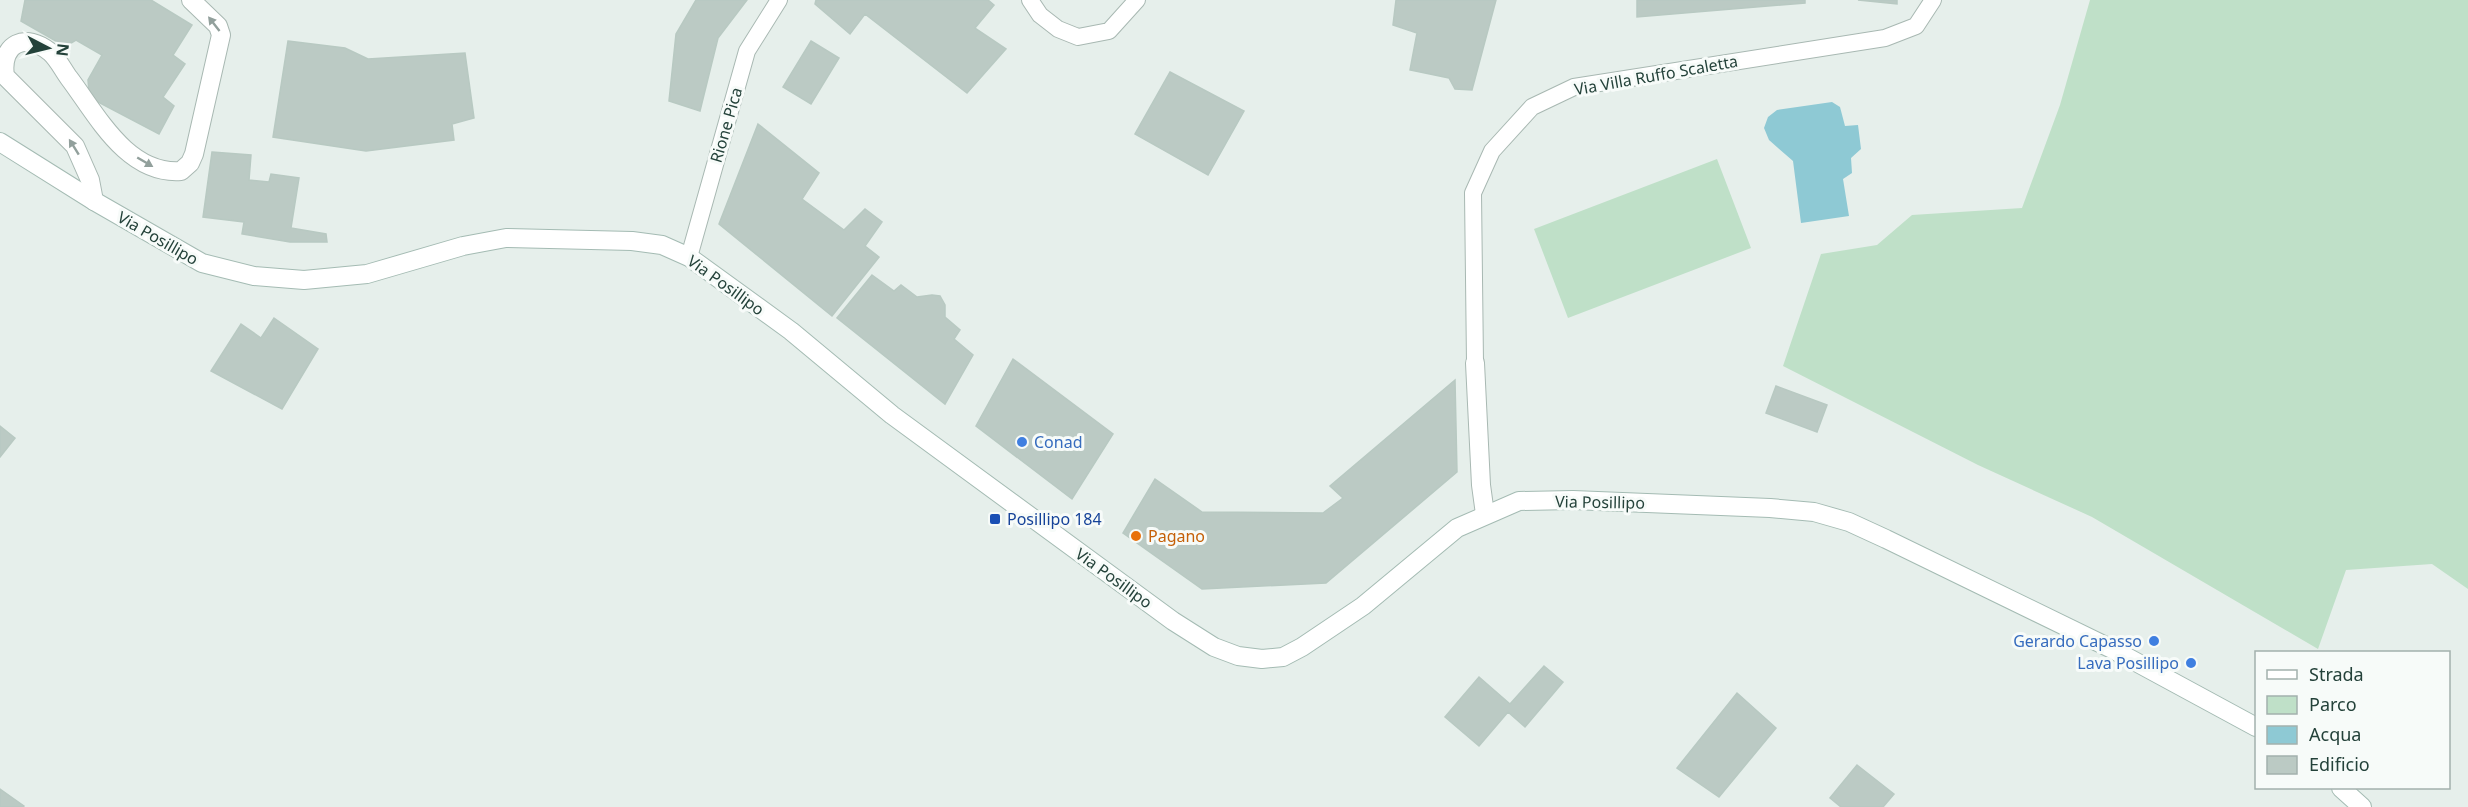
<svg xmlns="http://www.w3.org/2000/svg" width="2468" height="807" font-family="'Noto Sans',sans-serif">
  <rect width="100%" height="100%" fill="#e6efeb"/>
  <path fill="#bfe0c8" d="M2090,0H2468V589L2432,564L2346,570L2318,649L2092,517L1978,465L1783,366L1821,254L1877,245L1912,215L2022,208L2060,105Z
    M1717,159L1751,248L1568,318L1534,229Z"/>
  <path fill="#8ec9d4" d="M1832,102L1840,107L1845,126L1858,125L1861,149L1851,158L1852,173L1843,179L1849,216L1801,223L1793,161L1769,140L1764,128L1768,117L1777,110Z"/>
  <path fill="#bbcac4" stroke="#b8c9c2" stroke-width="1.5" d="M25,0H151L192,25L173,55L185,64L163,97L174,106L159,134L96,101L89,92L88,80L102,55L76,40L68,45L61,44L21,21Z
    M696,0H747L718,38L700,111L669,101L676,34Z
    M816,0H988L994,5L975,28L1006,49L967,93L865,14L850,34L815,4Z
    M1396,0H1496L1472,90L1455,89L1449,78L1410,70L1417,33L1393,25Z
    M1637,0H1805V3L1637,17Z
    M1858,0H1897V4Z
    M288,41L345,48L368,59L465,53L474,118L452,124L454,140L366,151L273,137Z
    M811,41L839,58L811,104L783,87Z
    M1170,72L1244,111L1208,175L1135,134Z
    M758,124L819,173L802,199L844,230L865,209L882,222L865,246L879,257L832,316L719,224Z
    M212,152L251,155L249,180L269,182L271,174L299,178L291,228L326,234L327,242H290L242,234L244,222L203,217Z
    M872,275L894,291L901,285L917,297L932,295L940,296L945,305V317L960,330L954,339L973,355L945,404L837,318Z
    M274,318L318,349L282,409L211,371L241,324L261,338Z
    M1013,359L1113,434L1072,499L976,426Z
    M1455,380L1457,472L1326,583L1202,589L1123,533L1155,479L1202,512L1323,513L1343,498L1330,486Z
    M1776,386L1827,405L1817,432L1766,413Z
    M0,426L15,438L0,457Z
    M1544,666L1563,682L1525,727L1508,712L1479,746L1445,717L1479,677L1510,704Z
    M1737,693L1776,728L1719,797L1677,768Z
    M1857,765L1894,794L1883,807H1841L1830,798Z
    M0,789L24,806L23,807H0Z"/>
  <g fill="none" stroke-linecap="round" stroke-linejoin="round">
    <defs>
      <path id="lane" d="M1030,0L1040,15L1058,29L1078,37L1109,31L1137,0
        M689,257L747,51L779,0
        M1475,363L1473,193L1492,151L1532,107L1574,87L1885,38L1916,26L1933,0"/>
      <path id="street" d="M94,201L90,180L75,146L5,76C0,43 26,32 50,52C58,59 63,70 69,78C97,115 127,175 181,171L190,163L194,154L221,35L218,26L191,0
        M1475,363L1481,485L1485,514"/>
      <path id="secondary" d="M0,142L94,201L202,263L254,276L304,280L367,274L463,246L506,238L632,241L662,245L689,257L791,331L892,415L1173,621L1214,647L1238,656L1262,659L1283,657L1302,647L1363,606L1457,528L1519,501L1573,500L1770,508L1814,512L1849,522L1886,539L2112,649L2256,727
        M2341,788L2362,807"/>
    </defs>
    <use href="#lane" stroke="#a8b8b2" stroke-width="18"/>
    <use href="#street" stroke="#a8b8b2" stroke-width="20"/>
    <use href="#secondary" stroke="#a4bbb3" stroke-width="20"/>
    <use href="#lane" stroke="#fff" stroke-width="16"/>
    <use href="#street" stroke="#fff" stroke-width="18"/>
    <use href="#secondary" stroke="#fff" stroke-width="18"/>
  </g>
  <defs><path id="oneway-solid" d="M-6-.8H1V-3.2L6.5 0L1 3.2V.8H-6Z" transform="scale(1.5)"/></defs>
  <g fill="#92a09c">
    <use href="#oneway-solid" transform="translate(214 24) rotate(-128)"/>
    <use href="#oneway-solid" transform="translate(74 147) rotate(-122)"/>
    <use href="#oneway-solid" transform="translate(145 162) rotate(30)"/>
  </g>
  <g fill="#3f7fe0" stroke="#f7fbf9" stroke-width="2">
    <circle cx="1022" cy="442" r="6"/>
    <circle cx="2154" cy="641" r="6"/>
    <circle cx="2191" cy="663" r="6"/>
  </g>
  <rect fill="#1a4fb4" stroke="#f7fbf9" stroke-width="2" x="989" y="513" width="12" height="12" rx="3"/>
  <circle fill="#e8710a" stroke="#f7fbf9" stroke-width="2" cx="1136" cy="536" r="6"/>
  <g text-anchor="middle" dominant-baseline="central" stroke-width="6" stroke-linejoin="round" paint-order="stroke">
    <g font-size="16" fill="#24423a" stroke="#f7fbf9">
      <text transform="translate(1656 75) rotate(-10)">Via Villa Ruffo Scaletta</text>
      <text transform="translate(726 125) rotate(-74)">Rione Pica</text>
      <text transform="translate(158 238) rotate(30)">Via Posillipo</text>
      <text transform="translate(726 285) rotate(36)">Via Posillipo</text>
      <text transform="translate(1600 502) rotate(1)">Via Posillipo</text>
      <text transform="translate(1114 578) rotate(36)">Via Posillipo</text>
    </g>
    <g font-size="16" fill="#366cbe" stroke="#f7fbf9" text-anchor="end">
      <text x="1034" y="442" text-anchor="start">Conad</text>
      <text x="2142" y="641">Gerardo Capasso</text>
      <text x="2179" y="663">Lava Posillipo</text>
    </g>
    <g font-size="16" fill="#164399" stroke="#f7fbf9" text-anchor="start">
      <text x="1007" y="519">Posillipo 184</text>
    </g>
    <g font-size="16" fill="#c56008" stroke="#f7fbf9" text-anchor="start">
      <text x="1148" y="536">Pagano</text>
    </g>
  </g>
  <rect x="2255" y="651" width="195" height="138" fill="#f7fbf9" stroke="#a3b1ad" stroke-width="1.5"/>
  <rect x="2267" y="670" width="30" height="9" fill="#ffffff" stroke="#a3b1ad" stroke-width="1.5"/>
  <text x="2309" y="681" font-size="18" fill="#24423a">Strada</text>
  <rect x="2267" y="696" width="30" height="18" fill="#bfe0c8" stroke="#a3b1ad" stroke-width="1.5"/>
  <text x="2309" y="711" font-size="18" fill="#24423a">Parco</text>
  <rect x="2267" y="726" width="30" height="18" fill="#8ec9d4" stroke="#a3b1ad" stroke-width="1.5"/>
  <text x="2309" y="741" font-size="18" fill="#24423a">Acqua</text>
  <rect x="2267" y="756" width="30" height="18" fill="#bbcac4" stroke="#a3b1ad" stroke-width="1.5"/>
  <text x="2309" y="771" font-size="18" fill="#24423a">Edificio</text>
  <g transform="translate(48 48) rotate(97)" stroke="#f7fbf9" stroke-width="4.5" paint-order="stroke">
  <path d="M0-4.5L10 22L0 15L-10 22Z" fill="#24423a"/>
  <text y="-9" font-size="16" font-weight="bold" text-anchor="middle" fill="#24423a">N</text>
  </g>
</svg>
